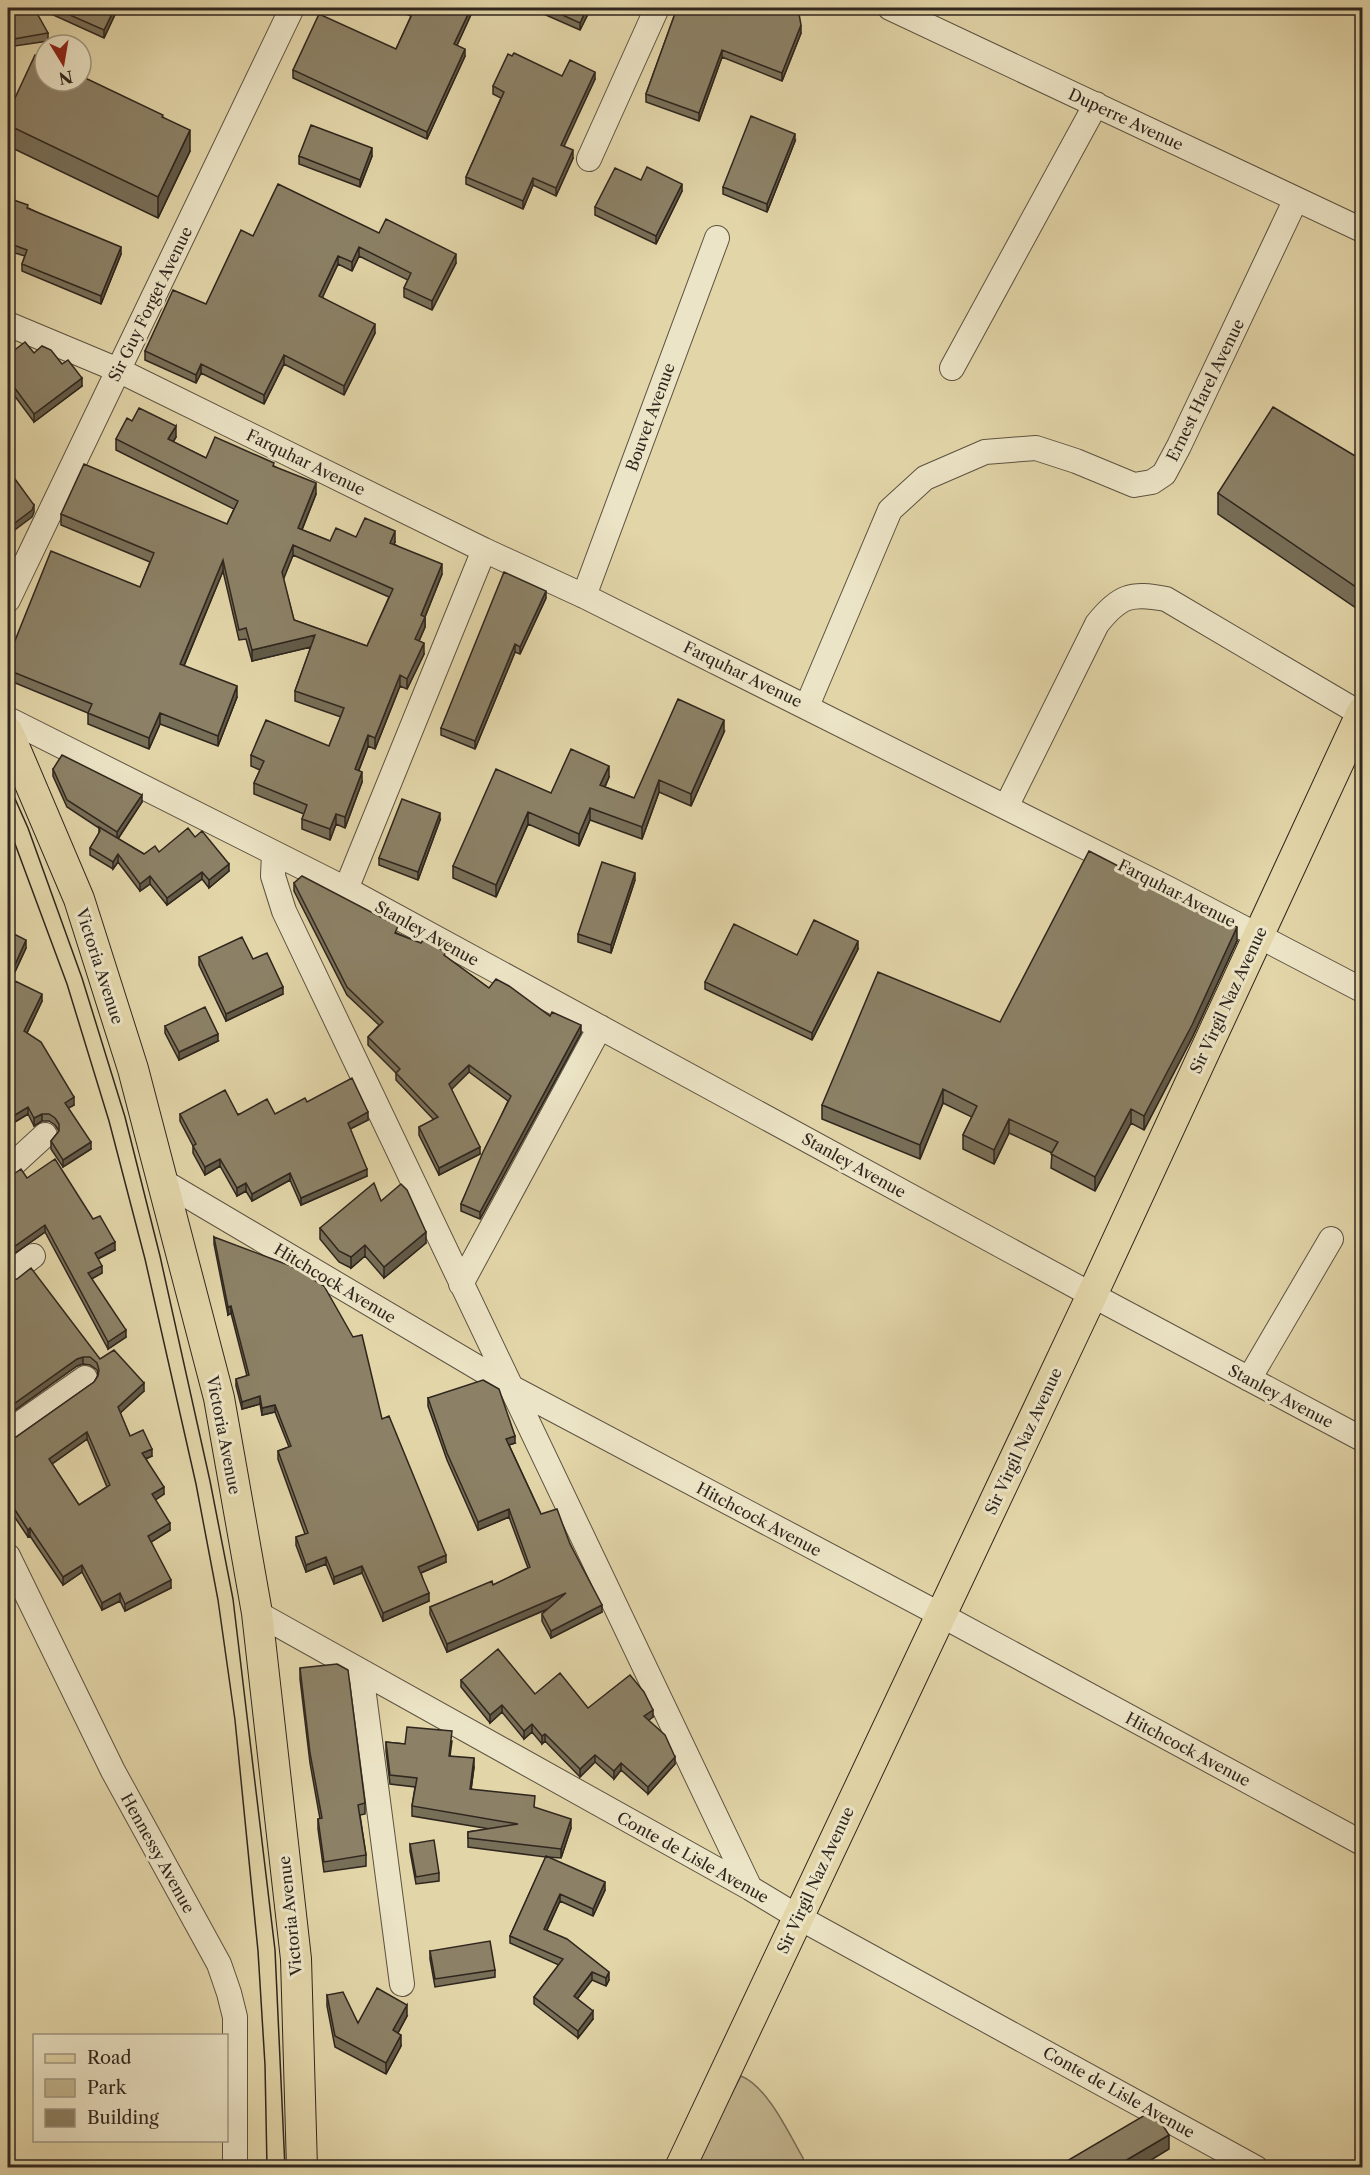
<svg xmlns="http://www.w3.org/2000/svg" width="1370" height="2175" font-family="'Libre Caslon Text',serif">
  <rect width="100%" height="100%" fill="#e2d5a8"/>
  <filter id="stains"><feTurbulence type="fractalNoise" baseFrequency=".00333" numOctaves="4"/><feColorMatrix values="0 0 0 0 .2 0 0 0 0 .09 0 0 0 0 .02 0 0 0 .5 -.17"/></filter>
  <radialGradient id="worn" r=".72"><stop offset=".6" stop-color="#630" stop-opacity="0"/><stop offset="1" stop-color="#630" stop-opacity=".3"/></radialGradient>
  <path fill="#c4b791" stroke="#7a6e58" stroke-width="1.5" d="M741,2076C768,2087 789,2134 803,2158L804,2167L693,2168Z"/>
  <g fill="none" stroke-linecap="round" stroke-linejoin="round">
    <defs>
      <path id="minor" d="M890,8L1362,230
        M589,159L657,8
        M8,324L118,370L484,550L584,596L1169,889L1362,990
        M952,368L1096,104
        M584,596L717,238
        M8,600L292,8
        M807,706L890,510L925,478L985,452L1036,448L1076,461L1134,485L1152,482L1164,474L1179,446L1296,199
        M8,719L346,889L1092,1295L1362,1439
        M1006,807L1097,624C1119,596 1131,592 1166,599L1361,714
        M274,853L273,876L284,911L750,1888
        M346,889L484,550
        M8,1169L45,1135
        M164,1182L509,1386L941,1615L1362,1843
        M8,1275L33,1256
        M461,1284L600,1027
        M1249,1379L1331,1239
        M8,1432L85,1378
        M8,1556L113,1771L219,1964L229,1993L235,2017V2168
        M257,1613L750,1888L798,1917L1256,2168
        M361,1672L402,1984"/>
      <path id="major" d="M8,732L79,899L133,1069L219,1398L257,1613L296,1959L302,2168
        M680,2168L1092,1295L1362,712"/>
    </defs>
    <use href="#minor" stroke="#5c5240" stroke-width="26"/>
    <use href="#major" stroke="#2f261e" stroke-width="32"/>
    <use href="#minor" stroke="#ece4c6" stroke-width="24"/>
    <use href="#major" stroke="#e2d5a8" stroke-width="30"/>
    <path stroke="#2f261e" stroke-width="1.5" d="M8,783L28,828L82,978L125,1117L160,1256L210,1481L233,1599L275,1950L285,2168
      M8,825L67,984L109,1121L145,1259L196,1484L218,1600L235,1720L258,1951L265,2065L267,2168"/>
  </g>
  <path fill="#786f58" stroke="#2f261e" stroke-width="1.5" fill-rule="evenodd" d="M8,8L48,33V41L8,47Z
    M38,8H118L104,38Z
    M391,8H474L457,45L465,56L427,139L293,78V70L396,49L411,16Z
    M530,8H591L580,30Z
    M677,8L801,33L782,81L722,57L699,121L646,102V94Z
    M562,76L595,79L563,146L573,158L556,196L533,185L523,209L466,184V177L501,98L493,94V86Z
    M163,117L190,151L158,218L8,146V125Z
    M795,141L767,212L723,194V187Z
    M299,156H372L360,187L299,164Z
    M641,180L682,191L656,244L595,215V207Z
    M8,198L121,254L101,304L22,271V264L25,256L8,251Z
    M379,233L456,263L432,310L404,297V288L408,280L359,256L352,271L338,264L322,297L375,333L344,395L284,364L264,404L201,373L196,383L145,360V351L206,304L253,236Z
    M34,353L62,364L82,386L34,422L8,387V355Z
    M132,421L176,437L173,442L206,458L274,466L316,494L302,530L330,541L356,537L395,542L394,544L442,574L425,617V627L419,641L424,654L407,689L400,686L375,749L368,746L359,770L362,782L345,828L336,824L330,840L302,829V819L304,814L254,794V783L260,770L251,766V755L329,746L341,717L295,701V691L311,647L252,661L246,639L239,640L223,571L184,666L237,697L218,746L160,724L149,749L88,724V713L8,680V658L140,587L150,562L61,525V514L227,524L234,509L116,450V439ZM293,555L389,597L367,646L294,620L283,579Z
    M1362,460V612L1218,514V493Z
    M546,598L520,654L515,652L475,749L441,735V728Z
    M724,732L691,806L659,792L642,839L590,820L579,846L528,824L496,897L453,878V866L551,793L609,777L605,787L634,798Z
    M53,769L142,802L118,839L144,854L159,852L195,837L229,871L209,888L202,879L167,905L150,884L140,891L118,862L113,869L90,855V848L99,834V828L67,807L53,776Z
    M440,820L418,880L379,865V858Z
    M635,880L611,953L578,942V934Z
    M294,883L446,957L489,988L550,1016L581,1033L480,1219L461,1211V1204L508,1101L469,1072L451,1089L480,1154L439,1175L419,1135V1127L434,1120L396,1080V1073L368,1045V1037L379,1025L347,995L294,891Z
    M8,931L26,948L13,976L8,974Z
    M1237,941L1192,1038L1144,1130L1131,1123L1095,1191L1051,1168L1052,1153L1009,1133L994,1164L963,1149V1135L972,1117L943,1103L920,1159L822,1119V1105L1000,1022Z
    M858,949L812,1040L705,989V982L797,955Z
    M199,957L253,959L283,994L226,1021L199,965Z
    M8,996L42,1001L27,1033L74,1105L68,1108L91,1149L63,1167L51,1149V1141L59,1131L55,1125L49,1121H42L34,1126L28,1114L10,1125L8,1122Z
    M165,1026L218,1041L179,1060L165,1033Z
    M307,1102L368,1120L350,1129L367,1176L301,1205L290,1180L252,1201L246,1191L237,1196L220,1166L205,1175L193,1153V1146L180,1121V1114H275Z
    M8,1175L27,1178L93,1219L115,1250L98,1259L102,1273L91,1279L126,1337L108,1349L45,1232L8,1258Z
    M381,1201L426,1243L384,1278L365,1256L351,1268L339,1262L320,1239V1228Z
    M214,1237L382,1419L446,1562L421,1573L429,1601L383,1621L362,1573L334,1584L326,1564L306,1572L296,1545V1537L305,1534L278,1459V1451L289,1447L275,1412L262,1415L260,1404L242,1409L236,1386V1379L247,1376L231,1313L228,1315L214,1244Z
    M8,1281L100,1359L144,1391L120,1413L130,1436L152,1456L146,1459L164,1494L155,1500L170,1530L151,1542L171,1588L125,1611L120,1601L102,1610L82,1572L63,1585L30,1536L28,1537L8,1507V1439L16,1437L94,1382L98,1375L97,1370L90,1365L83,1364L77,1366L8,1415ZM87,1439L107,1487L79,1505L52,1464Z
    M428,1398L515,1443L509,1445L541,1514L570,1544L602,1612L551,1638L542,1621V1614L548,1609L447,1652L430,1614V1607L493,1585L528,1568L509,1517L478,1530L447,1460L428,1406Z
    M300,1668L365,1803V1814L360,1815L366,1855V1866L324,1872L318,1829V1819H320L310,1763L300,1679Z
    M461,1680L535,1694L588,1708L653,1717L648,1720L675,1764L648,1794L621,1770L614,1779L595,1762L580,1777L545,1741L542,1744L532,1732L524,1739L502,1712L490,1723L461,1687Z
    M452,1741L450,1756L474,1767L471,1789L535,1808L571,1828L561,1858L547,1857L605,1890L593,1916L560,1901L547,1930L609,1980L606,1986L592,1980L577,1999L593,2019L578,2038L534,2004V1997L559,1965L510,1943V1936L546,1857L468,1847V1832L490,1829L412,1816V1806L415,1787L390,1784L386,1751V1742L405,1744Z
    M410,1844L439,1873V1881L416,1884L410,1851Z
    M430,1951L495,1970V1977L435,1987L430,1959Z
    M327,1995L358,2023L407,2016L398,2033L401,2046L386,2074L335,2047L327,2006Z"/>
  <path fill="#625a47" stroke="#2f261e" stroke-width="1.5" d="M115,8H118L104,38V30Z
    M471,8H474L454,52V44Z
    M587,8H591L580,30V23Z
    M801,25V33L782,81V73Z
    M465,49V56L427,139V132Z
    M722,50V57L699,121V113Z
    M595,72V79L561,153V145Z
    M190,130V151L158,218V197Z
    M795,134V141L767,212V204Z
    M372,148V156L360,187V180Z
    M573,150V158L556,196V188Z
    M533,178V185L523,209V201Z
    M682,184V191L656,244V236Z
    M121,247V254L101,304V296Z
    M359,247V256L352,271V262Z
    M456,254V263L432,310V301Z
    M338,256V264L319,305V296Z
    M375,324V333L344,395V386Z
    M284,355V364L264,404V395Z
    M201,364V373L196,383V375Z
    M82,378V386L34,422V414Z
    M176,426V437L168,450V439Z
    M316,483V494L298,539V528Z
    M34,505V512L32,517L8,535V528Z
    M395,531V542L390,553V543Z
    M293,545V555L282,583V572Z
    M223,560V571L180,675V664Z
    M442,564V574L424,619L425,617V627L415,650V639L421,615Z
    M546,591V598L520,654V647Z
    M315,635V646L252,661V650Z
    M424,643V654L407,689V679Z
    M515,644V652L475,749V741Z
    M400,675V686L375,749V738Z
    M237,686V697L218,746V736Z
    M160,713V724L149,749V738Z
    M724,720V732L691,806V794Z
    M368,735V746L355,780V769Z
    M609,766V777L600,797V785Z
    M362,772V782L345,828V817Z
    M659,780V792L642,839V827Z
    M142,795V802L117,840V832Z
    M590,808V820L579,846V834Z
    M528,812V824L496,897V885Z
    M440,813V820L418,880V872Z
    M336,814V824L330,840V829Z
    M118,854V862L113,869V862Z
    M229,864V871L209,888V880Z
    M202,872V879L167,905V898Z
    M635,873V880L611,953V945Z
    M150,876V884L140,891V884Z
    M10,912V920L8,926V919Z
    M1237,927V941L1192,1038L1144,1130V1116Z
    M26,940V948L13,976V969Z
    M858,941V949L812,1040V1033Z
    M283,987V994L226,1021V1014Z
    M42,994V1001L24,1039V1031Z
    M581,1025V1033L480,1219V1212Z
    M218,1034V1041L179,1060V1052Z
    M469,1065V1072L449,1092V1084Z
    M943,1089V1103L920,1159V1145Z
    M74,1097V1105L65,1110V1103Z
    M28,1107V1114L10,1125V1118Z
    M1131,1109V1123L1095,1191V1177Z
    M368,1112V1120L348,1130V1123Z
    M42,1114V1121L34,1126V1118Z
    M1009,1119V1133L994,1164V1150Z
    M91,1142V1149L63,1167V1160Z
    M480,1147V1154L439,1175V1168Z
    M220,1159V1166L205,1175V1167Z
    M367,1169V1176L301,1205V1198Z
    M290,1173V1180L252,1201V1194Z
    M246,1183V1191L237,1196V1188Z
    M45,1225V1232L8,1258V1251Z
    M426,1232V1243L384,1278V1267Z
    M115,1242V1250L95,1260V1253Z
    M365,1245V1256L351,1268V1257Z
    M102,1266V1273L88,1281V1273Z
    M231,1306V1313L228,1315V1307Z
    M126,1330V1337L108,1349V1342Z
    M83,1357V1364L77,1366L8,1415V1408L77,1359Z
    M144,1383V1391L118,1415V1407Z
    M260,1396V1404L242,1409V1402Z
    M275,1405V1412L262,1415V1408Z
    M87,1432V1439L49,1466V1459Z
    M515,1436V1443L506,1446V1439Z
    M152,1449V1456L142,1460V1453Z
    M164,1487V1494L152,1502V1494Z
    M509,1509V1517L478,1530V1522Z
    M170,1523V1530L148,1544V1536Z
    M30,1528V1536L28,1537V1530Z
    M446,1555V1562L418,1574V1567Z
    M326,1557V1564L306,1572V1565Z
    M82,1565V1572L63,1585V1577Z
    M362,1566V1573L334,1584V1577Z
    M171,1580V1588L125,1611V1604Z
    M120,1593V1601L102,1610V1603Z
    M429,1593V1601L383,1621V1613Z
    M566,1593V1601L447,1652V1644Z
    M602,1605V1612L551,1638V1631Z
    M502,1705V1712L490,1723V1715Z
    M653,1710V1717L644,1724V1716Z
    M532,1724V1732L524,1739V1731Z
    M545,1734V1741L542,1744V1736Z
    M595,1755V1762L580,1777V1769Z
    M675,1757V1764L648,1794V1787Z
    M474,1758V1767L470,1798V1789Z
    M621,1763V1770L614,1779V1771Z
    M571,1819V1828L561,1858V1849Z
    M605,1882V1890L593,1916V1909Z
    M560,1894V1901L544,1936V1929Z
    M592,1972V1980L574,2003V1996Z
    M609,1972V1980L606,1986V1978Z
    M407,2005V2016L393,2042V2030Z
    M593,2011V2019L578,2038V2031Z
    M401,2035V2046L386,2074V2063Z
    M1169,2135V2149L1138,2168H1113Z"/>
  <path fill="#8c8166" stroke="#2f261e" stroke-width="1.5" fill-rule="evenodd" d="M8,8H34L48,33L8,40Z
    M54,8H115L104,30Z
    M407,8H471L454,44L465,49L427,132L293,70L319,14L396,49L414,10Z
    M547,8H587L580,23Z
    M677,8H798L801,25L782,73L722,50L699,113L646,94Z
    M514,53L562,76L570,60L595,72L561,145L573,150L556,188L533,178L523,201L466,177L504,92L493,86L508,54L512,56Z
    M35,55L45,59V81H81V76L163,115L162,117L190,130L158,197L8,125V113Z
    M751,116L795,134L767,204L723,187Z
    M311,125L372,148L360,180L299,156Z
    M647,167L682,184L656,236L595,207L615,168L641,180Z
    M278,184L379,233L386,219L456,254L432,301L404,288L411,273L359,247L352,262L338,256L319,296L375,324L344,386L284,355L264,395L201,364L196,375L145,351L173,290L206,304L241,230L253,236Z
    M8,198L28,205L27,208L121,247L101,296L22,264L27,250L8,243Z
    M25,342L34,353L42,346L51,350L62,364L68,360L82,378L34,414L8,379V355Z
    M1273,407L1362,460V591L1218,493Z
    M139,408L176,426L168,439L206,458L215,437L274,463L273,466L316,483L298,528L330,541L336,528L356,537L365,518L395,531L390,543L442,564L421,615L425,617L415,639L424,643L407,679L400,675L375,738L368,735L355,769L362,772L345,817L336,814L330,829L302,819L307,805L254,783L264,761L251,755L266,720L329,746L344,708L295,691L315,635L252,650L246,628L239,630L223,560L180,664L237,686L218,736L160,713L149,738L88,713L92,704L8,670V658L51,551L140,587L154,553L61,514L84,464L227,524L238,501L116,439L127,418L132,421ZM293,545L393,589L367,646L294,620L282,572Z
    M15,479L34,505L32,510L8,528V485Z
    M504,572L546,591L520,647L515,644L475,741L441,728Z
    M678,699L724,720L691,794L659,780L642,827L590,808L579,834L528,812L496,885L453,866L496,769L551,793L571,749L609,766L600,785L634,798Z
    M62,755L142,795L117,832L67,800L53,769Z
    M402,799L440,813L418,872L379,858Z
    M99,827L144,854L155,846L159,852L188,828L195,837L202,831L229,864L209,880L202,872L167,898L150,876L140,884L118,854L113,862L90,848L100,831Z
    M1089,851L1237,927L1192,1025L1144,1116L1131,1109L1095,1177L1051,1154L1058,1142L1009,1119L994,1150L963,1135L977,1106L943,1089L920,1145L822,1105L878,972L1000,1022Z
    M602,862L635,873L611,945L578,934Z
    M302,876L398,926L395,933L421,943L423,940L446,952L444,955L489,988L496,979L509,986L550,1016L552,1012L581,1025L480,1212L461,1204L483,1152L511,1096L469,1065L449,1084L480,1147L439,1168L419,1127L438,1117L396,1073L400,1069L368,1037L383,1022L347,987L294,883Z
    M814,920L858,941L812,1033L705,982L734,924L797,955Z
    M8,931L26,940L13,969L8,966Z
    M242,937L253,959L267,953L283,987L226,1014L199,957Z
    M15,981L42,994L24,1031L41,1042L74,1097L65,1103L91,1142L63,1160L51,1141L59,1131V1124L55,1118L49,1114H42L34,1118L28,1107L10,1118L8,1114V996Z
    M205,1007L218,1034L179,1052L165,1026Z
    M352,1078L368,1112L348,1123L367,1169L301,1198L290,1173L252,1194L246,1183L237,1188L220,1159L205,1167L193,1146L196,1144L180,1114L225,1090L238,1115L267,1099L275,1114L305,1098L307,1102Z
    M55,1159L93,1219L100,1216L115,1242L95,1253L102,1266L88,1273L126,1330L108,1342L45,1225L8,1251V1175L11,1176L21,1169L27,1178Z
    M374,1183L381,1201L401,1184L407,1190L426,1232L384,1267L365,1245L351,1257L339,1251L320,1228Z
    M214,1237L291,1266L324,1286L353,1337L362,1335L382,1419L389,1416L446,1555L418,1567L429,1593L383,1613L362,1566L334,1577L326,1557L306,1565L296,1537L308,1533L278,1451L291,1446L275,1405L262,1408L260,1396L242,1402L236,1379L249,1375L231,1306L228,1307Z
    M31,1268L100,1359L114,1350L144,1383L118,1407L130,1436L143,1430L152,1449L142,1453L164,1487L152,1494L170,1523L148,1536L171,1580L125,1604L120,1593L102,1603L82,1565L63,1577L30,1528L28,1530L8,1499V1439L16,1437L94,1382L98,1376L99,1370L97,1363L90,1357H83L77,1359L8,1408V1381L9,1380L8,1378V1281L17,1279ZM87,1432L110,1485L79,1505L49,1459Z
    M483,1380L499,1389L515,1436L506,1439L541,1514L557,1509L570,1544L602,1605L551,1631L542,1614L566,1593L447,1644L430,1607L492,1581L493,1585L530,1567L509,1509L478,1522L447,1453L428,1398Z
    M498,1649L535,1694L560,1673L588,1708L630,1675L644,1692L653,1710L644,1716L665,1735L675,1757L648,1787L621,1763L614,1771L595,1755L580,1769L545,1734L542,1736L532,1724L524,1731L502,1705L490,1715L461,1680Z
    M337,1664L348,1670L365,1803L358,1805L366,1855L324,1862L318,1819L322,1818L310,1753L300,1668Z
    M407,1727L452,1731L449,1756L474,1758L470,1789L535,1796L534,1807L571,1819L561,1849L468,1838V1832L518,1824L412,1806L417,1778L390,1775L386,1742L405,1744Z
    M434,1840L439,1873L416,1877L410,1844Z
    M546,1856L605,1882L593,1909L560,1894L544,1929L567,1939L609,1972L606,1978L592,1972L574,1996L593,2011L578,2031L534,1997L563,1959L510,1936Z
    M490,1941L495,1970L435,1979L430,1951Z
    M377,1988L407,2005L393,2030L401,2035L386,2063L335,2036L327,1995L343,1992L358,2023Z
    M1150,2112L1157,2116L1169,2135L1113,2168H1055Z"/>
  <g text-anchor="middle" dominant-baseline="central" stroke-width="6" stroke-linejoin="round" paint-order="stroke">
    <g font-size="16" fill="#2f261e" stroke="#ece4c6">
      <text transform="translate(1126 119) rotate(25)">Duperre Avenue</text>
      <text transform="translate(150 304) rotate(-64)">Sir Guy Forget Avenue</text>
      <text transform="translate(1205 390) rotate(-64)">Ernest Harel Avenue</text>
      <text transform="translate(650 417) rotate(-70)">Bouvet Avenue</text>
      <text transform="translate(306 462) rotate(26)">Farquhar Avenue</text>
      <text transform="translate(743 674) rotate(26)">Farquhar Avenue</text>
      <text transform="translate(1177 893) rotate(27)">Farquhar Avenue</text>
      <text transform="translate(427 933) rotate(29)">Stanley Avenue</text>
      <text transform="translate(100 966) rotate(72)">Victoria Avenue</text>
      <text transform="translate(1228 1000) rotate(-65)">Sir Virgil Naz Avenue</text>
      <text transform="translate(854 1165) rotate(29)">Stanley Avenue</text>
      <text transform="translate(335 1283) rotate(31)">Hitchcock Avenue</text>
      <text transform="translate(1281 1396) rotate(28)">Stanley Avenue</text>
      <text transform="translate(224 1435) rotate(79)">Victoria Avenue</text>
      <text transform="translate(1023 1441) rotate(-65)">Sir Virgil Naz Avenue</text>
      <text transform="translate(759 1519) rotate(28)">Hitchcock Avenue</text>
      <text transform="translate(1188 1749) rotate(28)">Hitchcock Avenue</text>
      <text transform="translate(158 1853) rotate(61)">Hennessy Avenue</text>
      <text transform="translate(693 1857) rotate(29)">Conte de Lisle Avenue</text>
      <text transform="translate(815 1880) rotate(-65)">Sir Virgil Naz Avenue</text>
      <text transform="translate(290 1916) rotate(-96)">Victoria Avenue</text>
      <text transform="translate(1119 2092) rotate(29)">Conte de Lisle Avenue</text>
    </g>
  </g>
  <rect width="1370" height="2175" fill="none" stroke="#e2d5a8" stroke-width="30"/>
  <rect x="9" y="9" width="1352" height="2157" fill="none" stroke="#2f261e" stroke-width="3"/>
  <rect x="15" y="15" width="1340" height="2145" fill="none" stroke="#2f261e" stroke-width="1.5"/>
  <rect x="33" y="2034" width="195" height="108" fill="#ece4c6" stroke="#a09883" stroke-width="1.5"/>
  <rect x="45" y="2054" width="30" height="9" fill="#e2d5a8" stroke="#a09883" stroke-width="1.5"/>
  <text x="87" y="2064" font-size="18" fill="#2f261e">Road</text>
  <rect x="45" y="2079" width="30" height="18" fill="#c4b791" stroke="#a09883" stroke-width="1.5"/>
  <text x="87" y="2094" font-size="18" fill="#2f261e">Park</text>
  <rect x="45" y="2109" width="30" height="18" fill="#8c8166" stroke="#a09883" stroke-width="1.5"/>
  <text x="87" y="2124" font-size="18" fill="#2f261e">Building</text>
  <g transform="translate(63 63) rotate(169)"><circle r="28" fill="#ece4c6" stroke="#a09883" stroke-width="1.5"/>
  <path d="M0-4.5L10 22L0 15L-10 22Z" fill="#8f2418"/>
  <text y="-9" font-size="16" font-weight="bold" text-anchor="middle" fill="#2f261e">N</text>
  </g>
  <rect width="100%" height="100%" filter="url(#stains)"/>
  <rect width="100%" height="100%" fill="url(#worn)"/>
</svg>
